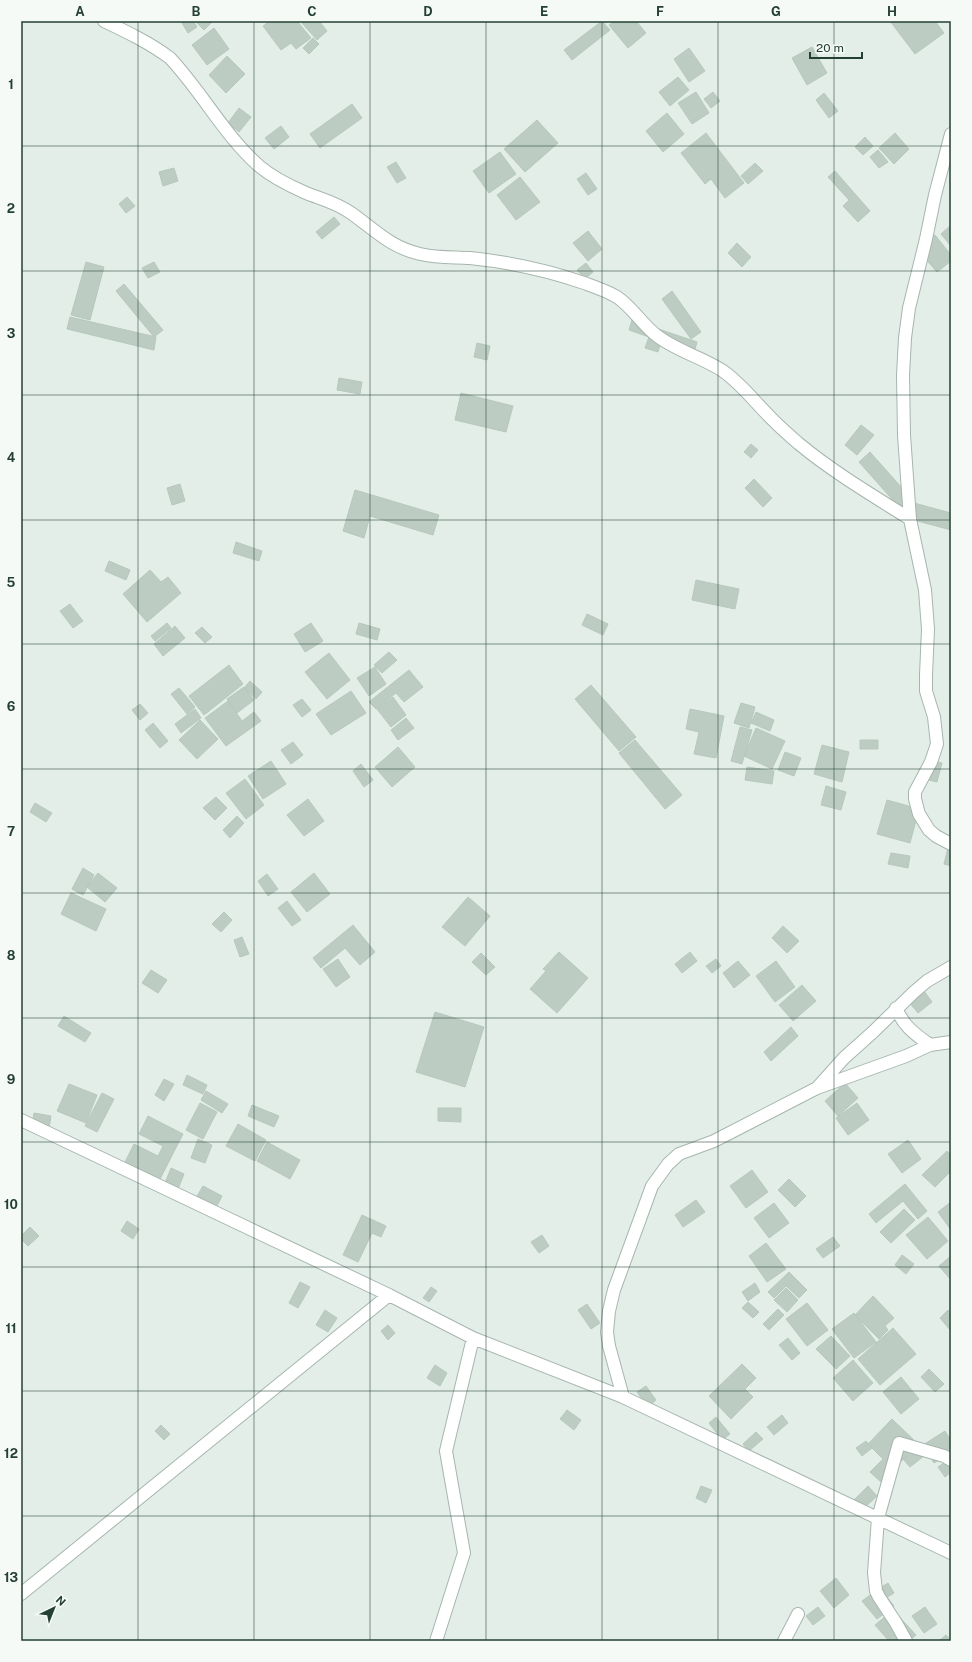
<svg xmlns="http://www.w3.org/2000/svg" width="972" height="1662" font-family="'Public Sans',sans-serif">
  <rect width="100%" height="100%" fill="#e4eee8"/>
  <path fill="#bcccc3" stroke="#b6c8be" d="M185,21H193L197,27L188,33L182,23Z
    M195,21H213L204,30Z
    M270,21H297L311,38L296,49L291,43L281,50L263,26Z
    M304,21H319L327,31L317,40L302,23Z
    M602,21L610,30L572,60L564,50Z
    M615,21H636L646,33L628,48L609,25Z
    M890,21H935L944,33L915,54Z
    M214,28L229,49L207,65L192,45Z
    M313,38L319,44L309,54L303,48Z
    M812,47L827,73L807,85L792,58Z
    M689,48L705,71L689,82L674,59Z
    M227,56L245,74L226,93L209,75Z
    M678,77L689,90L670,106L659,92Z
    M696,92L709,113L692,124L678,103Z
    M713,92L720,101L711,108L704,99Z
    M824,93L838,111L829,118L816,100Z
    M352,104L362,118L320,148L310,134Z
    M239,108L251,117L239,132L228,123Z
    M667,113L684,134L663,152L646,131Z
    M537,120L558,143L525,172L504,149Z
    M281,126L289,137L274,149L265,138Z
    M706,133L744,183L725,198L711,179L705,184L681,153Z
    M895,133L909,149L894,164L879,148Z
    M865,137L873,146L863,155L855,147Z
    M878,150L888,162L879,168L870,157Z
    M500,152L516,174L489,193L473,171Z
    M396,162L406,178L397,183L387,167Z
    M755,163L763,171L748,184L741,176Z
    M174,168L178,181L163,186L159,172Z
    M835,171L870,211L858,222L843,206L849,200L828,177Z
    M586,173L597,189L588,195L577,179Z
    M520,177L540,202L516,220L497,195Z
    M127,197L135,206L126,213L119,204Z
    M334,217L340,224L322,239L316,232Z
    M951,225V246L941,234Z
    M588,231L602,249L588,261L573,243Z
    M935,235L951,255V261L937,272L917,249Z
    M737,243L751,257L742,267L728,253Z
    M86,262L104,267L90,320L71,315Z
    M154,262L160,272L148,278L142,268Z
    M586,263L593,272L585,279L577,270Z
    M124,284L163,330L154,337L116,291Z
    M672,291L701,332L691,339L662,299Z
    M70,317L156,337L154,350L67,329Z
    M632,320L697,342L694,353L661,341L658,352L645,348L649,337L629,330Z
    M477,343L490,346L487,360L474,357Z
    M339,378L362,382L360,394L337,390Z
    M461,393L513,406L506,432L455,420Z
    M861,425L874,435L857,455L845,445Z
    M751,444L758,450L751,458L744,452Z
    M870,452L910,497L899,507L859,462Z
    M754,479L772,498L763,507L745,488Z
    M180,484L185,501L172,505L167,488Z
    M355,490L439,515L433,535L370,516L364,538L343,531Z
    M903,500L951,513V530L899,516Z
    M236,542L262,551L259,561L233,553Z
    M109,561L130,570L126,580L105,571Z
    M150,570L161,582L168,577L181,593L147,622L123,594Z
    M696,580L739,589L735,609L692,600Z
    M70,604L83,621L73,628L60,611Z
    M587,614L608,624L603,635L582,625Z
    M167,623L171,628L155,641L151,636Z
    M311,623L323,641L305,652L294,634Z
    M359,623L380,629L377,640L356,634Z
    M175,626L185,638L163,656L154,644Z
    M202,627L212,637L205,643L195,633Z
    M389,652L397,660L382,673L374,665Z
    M329,653L350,680L327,699L305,672Z
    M229,665L243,684L204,715L189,696Z
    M375,667L386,684L369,696L357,678Z
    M409,670L423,687L404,702L396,693L376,709L369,702Z
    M250,681L262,692L256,699L244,688Z
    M591,685L636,737L619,751L575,699Z
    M244,687L254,700L237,713L227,699Z
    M179,688L195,707L187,714L171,694Z
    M351,691L366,713L331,735L316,714Z
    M393,697L406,715L391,727L377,709Z
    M302,699L311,710L302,717L293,705Z
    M228,701L242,721L254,712L261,721L226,746L205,718Z
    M741,703L755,707L749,728L734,723Z
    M140,704L148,713L140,720L132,710Z
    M195,709L201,718L181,733L175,724Z
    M690,709L724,716L716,758L694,754L699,732L686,729Z
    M756,712L774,720L770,731L751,723Z
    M406,718L414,728L398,740L391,730Z
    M200,720L218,739L197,759L179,740Z
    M153,723L168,741L160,748L145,730Z
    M740,727L752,730L742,764L731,761Z
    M756,728L785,741L772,769L744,756Z
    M635,740L682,795L665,809L619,753Z
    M860,740H878V749H860Z
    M293,742L303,755L291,764L281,750Z
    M822,745L849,752L842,782L814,774Z
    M398,747L415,767L392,787L375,767Z
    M785,752L801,758L794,776L778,770Z
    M930,760L942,763L937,782L925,779Z
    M271,761L286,784L263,799L248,776Z
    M361,764L373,780L364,787L353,771Z
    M747,767L774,771L772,784L745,780Z
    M245,779L264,805L246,819L226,793Z
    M826,786L846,792L841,810L821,805Z
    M216,797L227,808L215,820L203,808Z
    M308,799L324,821L304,836L287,815Z
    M887,800L919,809L910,843L877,834Z
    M35,803L52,813L46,822L30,812Z
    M237,816L244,823L230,838L223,830Z
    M949,844L951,845V866L944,864Z
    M891,853L910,856L908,868L888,864Z
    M83,868L94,875L83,895L72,889Z
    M98,873L117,888L105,902L87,887Z
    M314,873L330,894L307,912L291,892Z
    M267,874L278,889L268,896L258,881Z
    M71,893L106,909L96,931L61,914Z
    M468,897L490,916L465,946L442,927Z
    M287,901L301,920L292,926L278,908Z
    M224,912L232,920L221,932L212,924Z
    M353,925L375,952L360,965L345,948L321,968L313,958Z
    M783,926L799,941L787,953L772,938Z
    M242,937L249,954L240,957L234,940Z
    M559,952L588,978L557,1013L530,989L546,971L543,969Z
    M690,952L697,961L682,973L675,964Z
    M481,953L495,967L486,975L472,962Z
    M338,959L350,977L336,987L323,969Z
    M716,959L721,966L712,973L706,966Z
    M738,961L750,975L734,988L723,973Z
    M776,961L795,987L775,1002L756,976Z
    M151,970L167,980L158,993L142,983Z
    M802,985L816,1001L793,1021L779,1005Z
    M924,991L932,1002L918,1013L909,1002Z
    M435,1012L484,1027L465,1087L416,1072Z
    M64,1016L91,1033L85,1042L58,1026Z
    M791,1027L798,1036L771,1061L764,1052Z
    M187,1075L207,1085L203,1094L183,1085Z
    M164,1079L174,1084L164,1101L155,1095Z
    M845,1083L858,1098L838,1116L825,1101Z
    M69,1084L97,1095L86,1123L57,1111Z
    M206,1091L228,1104L222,1113L201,1100Z
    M102,1093L114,1099L97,1132L85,1126Z
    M200,1103L217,1112L203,1139L186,1130Z
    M857,1103L869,1120L848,1135L836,1118Z
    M252,1105L279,1116L274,1127L248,1116Z
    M438,1108H461V1122L438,1121Z
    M34,1113L51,1116L49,1129L32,1127Z
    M148,1116L183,1134L159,1181L124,1164L134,1144L158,1156L163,1146L139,1134Z
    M238,1124L266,1140L255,1161L226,1146Z
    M198,1139L212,1145L205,1163L191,1158Z
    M908,1140L921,1159L902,1173L888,1154Z
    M267,1142L300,1160L290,1179L257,1161Z
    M947,1151L951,1155V1171L935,1187L922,1175Z
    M171,1168L184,1174L178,1189L165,1183Z
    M752,1170L768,1192L746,1208L730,1186Z
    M789,1179L806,1196L795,1207L778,1190Z
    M905,1184L927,1211L918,1219L903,1201L876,1223L869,1214Z
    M203,1186L222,1196L217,1206L197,1196Z
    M696,1200L705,1212L683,1227L675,1215Z
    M951,1202V1230L938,1212Z
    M774,1203L789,1223L769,1238L754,1218Z
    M904,1209L915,1220L891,1243L880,1232Z
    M362,1215L386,1226L381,1237L372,1233L358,1262L343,1255Z
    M928,1217L948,1241L927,1259L906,1235Z
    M127,1221L139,1229L133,1239L121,1231Z
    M30,1227L39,1236L28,1246L21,1239V1236Z
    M542,1235L549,1246L539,1253L531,1242Z
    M833,1237L840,1246L823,1258L816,1249Z
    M766,1243L786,1269L767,1282L749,1256Z
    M902,1255L914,1264L906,1274L895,1265Z
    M951,1256V1280L939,1266Z
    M789,1272L807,1290L799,1298L786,1286L774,1298L768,1292Z
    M300,1282L310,1287L298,1308L289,1303Z
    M755,1283L760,1292L748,1301L742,1292Z
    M431,1287L437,1291L429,1302L423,1298Z
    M786,1288L798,1300L787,1312L774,1300Z
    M873,1296L894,1318L885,1326L888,1330L879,1339L855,1315Z
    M748,1302L759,1312L753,1318L742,1308Z
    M807,1303L828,1330L807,1346L786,1319Z
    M587,1304L600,1323L591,1329L578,1310Z
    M778,1309L784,1315L769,1330L763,1324Z
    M325,1310L337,1318L328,1332L316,1325Z
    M948,1310L951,1313V1331L940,1318Z
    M854,1313L876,1342L854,1358L832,1329Z
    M388,1325L395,1333L388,1340L381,1331Z
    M893,1328L916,1354L880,1385L858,1359Z
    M831,1336L850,1356L836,1369L816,1349Z
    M788,1338L800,1353L792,1360L779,1345Z
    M853,1360L873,1383L853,1401L833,1378Z
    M742,1364L756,1378L745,1389L753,1397L731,1419L709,1396Z
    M435,1365L447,1373L440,1386L427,1378Z
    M929,1369L944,1384L935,1392L921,1377Z
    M901,1377L919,1399L901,1414L883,1392Z
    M646,1386L656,1400L648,1407L637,1392Z
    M567,1410L581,1420L574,1430L560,1419Z
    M782,1415L788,1423L774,1435L767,1427Z
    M716,1417L730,1434L722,1440L709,1423Z
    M892,1419L918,1444L881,1482L870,1472L883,1459L868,1444Z
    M161,1425L170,1434L164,1440L155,1431Z
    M945,1431L951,1441V1452L934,1463L923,1445Z
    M756,1432L763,1439L749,1451L743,1444Z
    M866,1441L872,1448L862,1456L856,1448Z
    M918,1448L924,1456L910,1467L903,1459Z
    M951,1458V1472L945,1477L938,1467Z
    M701,1486L712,1490L706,1503L696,1498Z
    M868,1486L877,1496L862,1510L853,1501Z
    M836,1578L849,1595L834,1608L820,1591Z
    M888,1583L894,1593L886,1598L880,1588Z
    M880,1588L894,1606L877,1619L862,1601Z
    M818,1607L825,1616L813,1625L806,1616Z
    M925,1607L937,1624L924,1633L912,1616Z
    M893,1610L916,1635L909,1641H889L875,1625Z
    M946,1635L951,1641H939Z"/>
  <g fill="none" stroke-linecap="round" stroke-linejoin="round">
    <defs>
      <path id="minor" d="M104,21C127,32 150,43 170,58C202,92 224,135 259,166C272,177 290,186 306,193C321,199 337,203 351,213C375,230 390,247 420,254C437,258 453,257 470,258C508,262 547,270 584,283C595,287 607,291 617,297C632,307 642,324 656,335C676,351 702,357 723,371C743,385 757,405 775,422C782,429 790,436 798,443C833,472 872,495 910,519
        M951,134L935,195L926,239L909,308L905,338L903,375L904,435L910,519L925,590L928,629L926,675V691L934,717L937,744L931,762L915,792V799L919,814L929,830L936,836L951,844
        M896,1008C904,1027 915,1034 930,1045
        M817,1088L844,1058L873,1032L914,992L927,981L951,967
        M21,1120L389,1295L473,1338L623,1397L951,1553
        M623,1397L609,1346L607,1332L609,1311L614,1290L652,1186L668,1164L679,1154L714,1141L817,1088L906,1056L930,1045L951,1042
        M21,1594L389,1295
        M436,1641L464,1553L446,1451L473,1338
        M784,1641L798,1614
        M906,1641L896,1623L879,1597L876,1591L874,1573L878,1518L899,1443L944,1456L951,1460"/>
    </defs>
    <use href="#minor" stroke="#a6b6ae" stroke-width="14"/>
    <use href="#minor" stroke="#fff" stroke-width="12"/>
  </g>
  <path fill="none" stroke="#234033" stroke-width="1" stroke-opacity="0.55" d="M138,21V1641M254,21V1641M370,21V1641M486,21V1641M602,21V1641M718,21V1641M834,21V1641M21,146H951M21,271H951M21,395H951M21,520H951M21,644H951M21,769H951M21,893H951M21,1018H951M21,1142H951M21,1267H951M21,1391H951M21,1516H951"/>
  <rect width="972" height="1662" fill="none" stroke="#f5faf7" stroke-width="44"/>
  <g transform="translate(54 1608) rotate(43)" stroke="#f5faf7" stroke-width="3" paint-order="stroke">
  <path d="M0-3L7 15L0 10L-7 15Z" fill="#234033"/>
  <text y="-6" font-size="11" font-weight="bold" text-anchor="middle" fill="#234033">N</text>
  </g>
  <path d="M810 52v6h52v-6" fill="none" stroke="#234033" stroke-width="2"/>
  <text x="816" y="52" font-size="12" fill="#234033" stroke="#f5faf7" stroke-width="3" paint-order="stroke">20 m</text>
  <rect x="22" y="22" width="928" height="1618" fill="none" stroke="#234033" stroke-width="1.5"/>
  <g font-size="13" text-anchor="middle" font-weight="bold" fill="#234033">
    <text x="80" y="16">A</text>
    <text x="196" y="16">B</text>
    <text x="312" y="16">C</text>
    <text x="428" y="16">D</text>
    <text x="544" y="16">E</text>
    <text x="660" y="16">F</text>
    <text x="776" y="16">G</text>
    <text x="892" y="16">H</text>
    <text x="11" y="89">1</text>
    <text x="11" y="213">2</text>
    <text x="11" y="338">3</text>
    <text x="11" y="462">4</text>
    <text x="11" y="587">5</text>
    <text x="11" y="711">6</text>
    <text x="11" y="836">7</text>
    <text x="11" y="960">8</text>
    <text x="11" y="1084">9</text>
    <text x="11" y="1209">10</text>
    <text x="11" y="1333">11</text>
    <text x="11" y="1458">12</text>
    <text x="11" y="1582">13</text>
  </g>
</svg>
